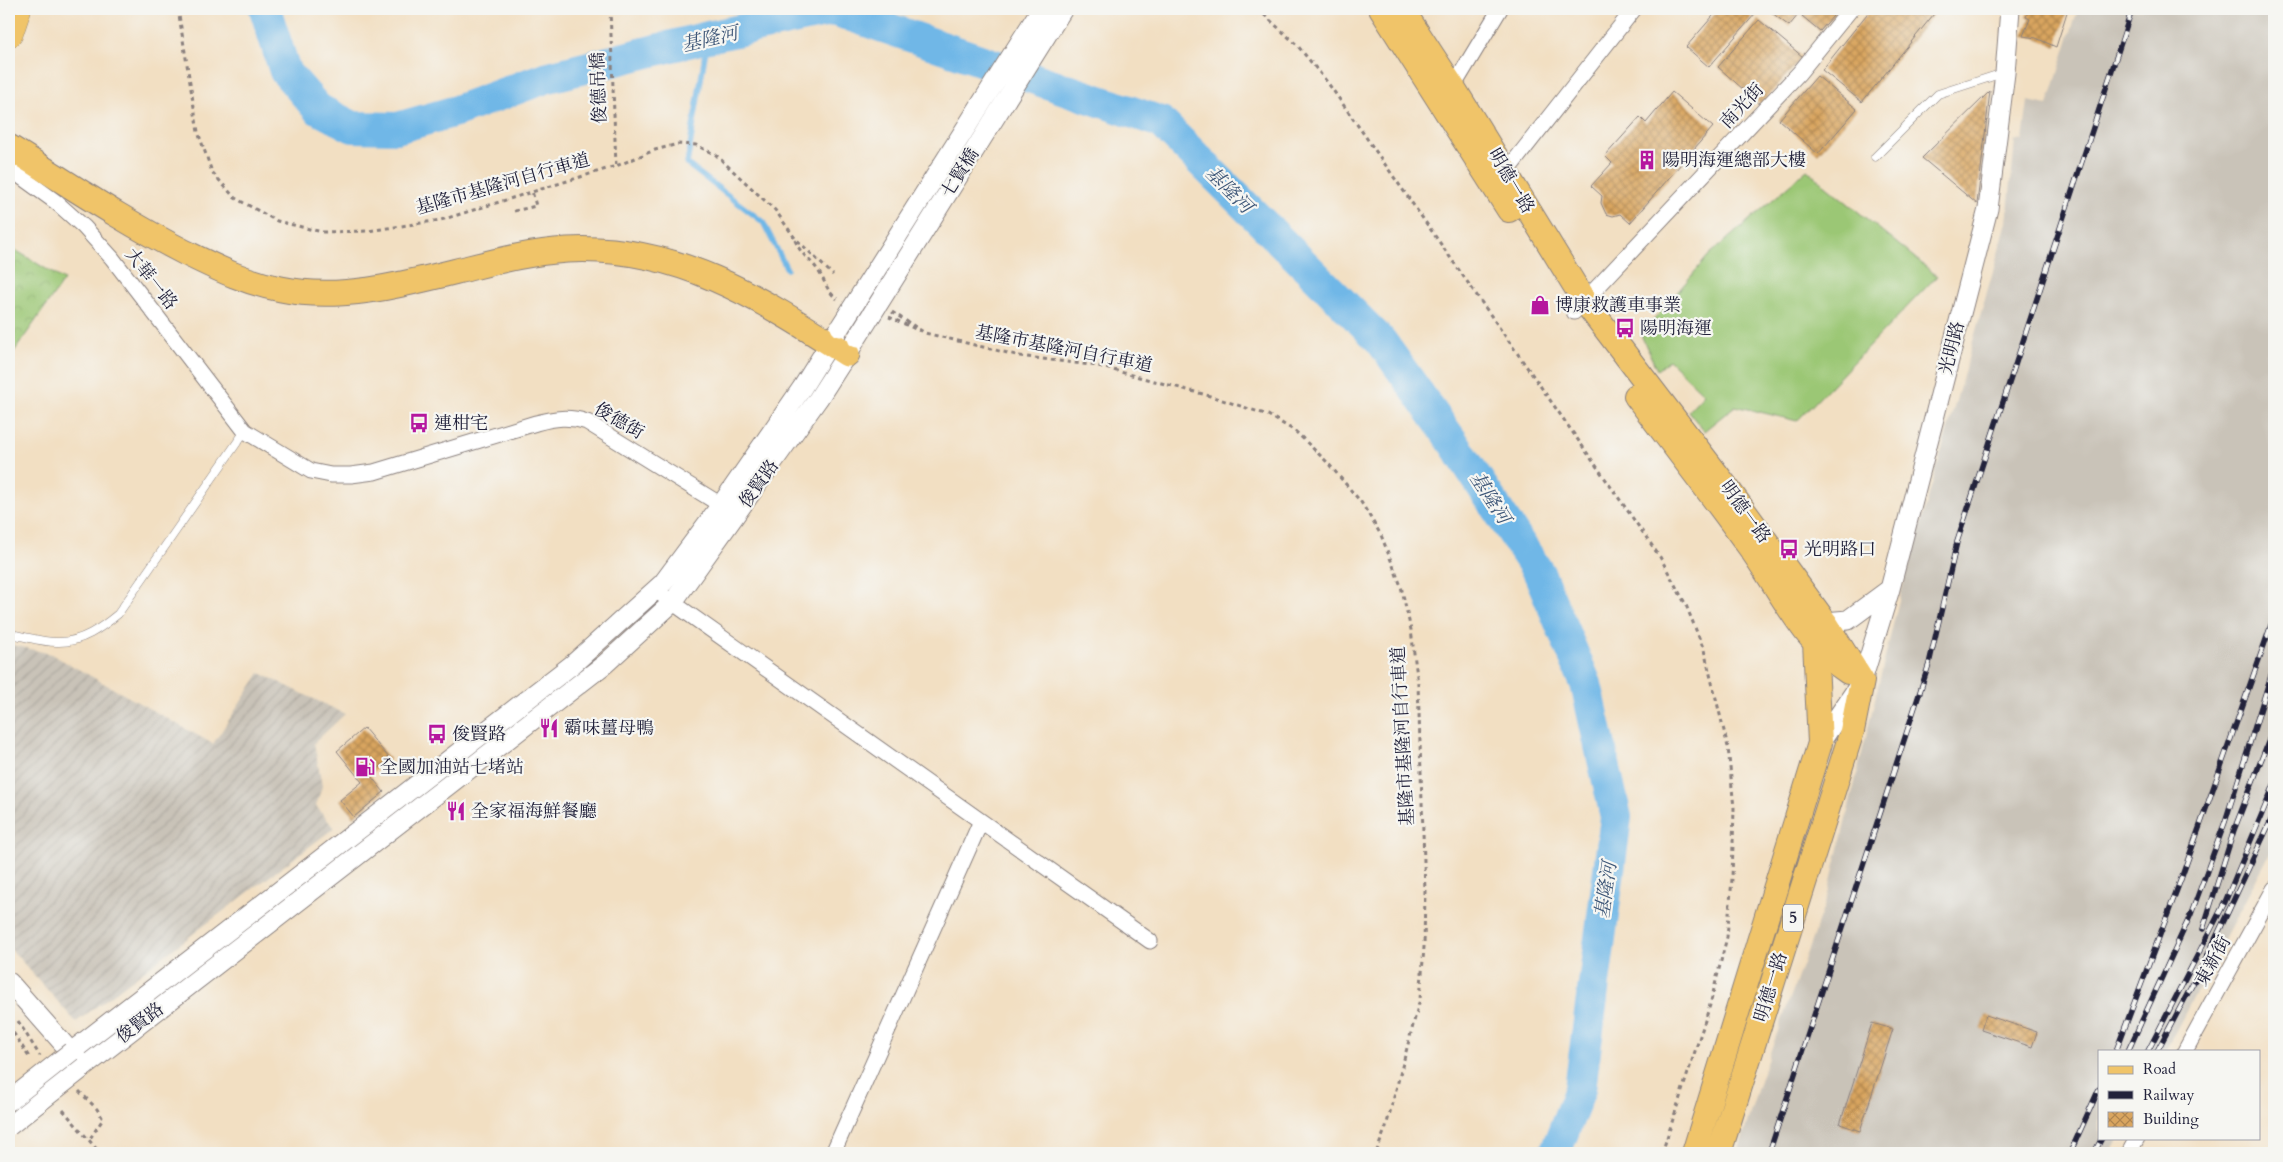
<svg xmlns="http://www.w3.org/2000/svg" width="2283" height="1162" font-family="Cardo,'Noto Serif TC',serif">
  <defs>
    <pattern id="industrial-furrows" width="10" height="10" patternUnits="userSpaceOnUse" patternTransform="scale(1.25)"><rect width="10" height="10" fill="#c9c3b8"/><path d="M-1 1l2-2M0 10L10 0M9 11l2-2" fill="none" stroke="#aca79f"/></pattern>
    <pattern id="park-crowns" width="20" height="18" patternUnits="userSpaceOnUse" patternTransform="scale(1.25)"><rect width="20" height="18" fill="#9bc774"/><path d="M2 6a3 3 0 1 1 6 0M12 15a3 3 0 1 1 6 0" fill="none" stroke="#85ab65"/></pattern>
    <pattern id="building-cross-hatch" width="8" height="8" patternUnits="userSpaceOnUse" patternTransform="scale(1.25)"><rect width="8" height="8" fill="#d9a55f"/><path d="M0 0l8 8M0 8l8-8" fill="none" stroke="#b08650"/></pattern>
  </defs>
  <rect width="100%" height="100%" fill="#f6f6f2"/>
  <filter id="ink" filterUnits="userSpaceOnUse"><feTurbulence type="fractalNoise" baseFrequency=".02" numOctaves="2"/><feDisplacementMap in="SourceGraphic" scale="10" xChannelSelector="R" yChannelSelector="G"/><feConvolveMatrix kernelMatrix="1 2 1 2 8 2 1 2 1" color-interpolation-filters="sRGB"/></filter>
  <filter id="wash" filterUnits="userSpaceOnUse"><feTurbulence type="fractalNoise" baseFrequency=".0096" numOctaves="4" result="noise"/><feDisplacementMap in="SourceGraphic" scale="20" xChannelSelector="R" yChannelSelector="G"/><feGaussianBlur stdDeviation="1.12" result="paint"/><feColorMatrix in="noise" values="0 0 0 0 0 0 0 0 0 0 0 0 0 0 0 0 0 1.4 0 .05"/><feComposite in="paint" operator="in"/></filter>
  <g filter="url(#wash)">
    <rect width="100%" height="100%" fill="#f2dfc2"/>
    <path fill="url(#industrial-furrows)" d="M9,644L51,654L213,744L260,673L345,714L314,743L322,786L316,806L334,828L76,1022L9,947Z"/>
    <path fill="#c9c3b8" d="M2078,9H2274V846L2165,1051H2099V1138H2119L2111,1153H1738L1761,1077L1827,898L1899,600L2007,222L2015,141L2023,140L2028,101L2048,105Z"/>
    <path fill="#9bc774" stroke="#5e7458" d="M1807,170L1937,276L1797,421L1735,406L1704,431L1688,411L1704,394L1669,360L1657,370L1641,335L1709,255Z"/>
    <path fill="url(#park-crowns)" stroke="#5e7458" d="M9,246L64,280L9,359Z"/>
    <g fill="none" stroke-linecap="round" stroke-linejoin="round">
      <path stroke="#6fb7e7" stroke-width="5.5" d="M708,37L687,164L763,222L787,269"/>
      <path stroke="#6fb7e7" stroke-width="32" d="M265,9L285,71L318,109L353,127L397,128L456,111L545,78L708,37L834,10L1161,122L1381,341L1453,442L1539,573L1586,684L1616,817L1580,1089L1555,1153"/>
    </g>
    <g id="blocks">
      <path fill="url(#building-cross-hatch)" d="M1719,9H1749L1755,14L1709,67L1686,47Z
        M1767,9H1803L1789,26Z
        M1808,9H1839L1820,31L1802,16Z
        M1871,9H1938L1862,102L1822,70Z
        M2029,9H2068L2056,47L2036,38L2023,36L2030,19L2026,17Z
        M1759,20L1803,57L1761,105L1718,67Z
        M1817,76L1857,109L1818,154L1779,120Z
        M1990,91L1977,204L1922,158Z
        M1672,92L1713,127L1630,223L1620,214L1613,216L1606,214L1601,203L1602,196L1591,186L1612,163L1605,156L1640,117L1646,123Z
        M364,728L390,759L370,775L384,792L354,817L340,800L362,782L337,751Z
        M1986,1015L2037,1032L2032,1047L1981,1030Z
        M1872,1023L1893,1029L1860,1131L1840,1124Z"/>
    </g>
  </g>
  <g filter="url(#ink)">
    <use href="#blocks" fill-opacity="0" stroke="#8a807e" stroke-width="1"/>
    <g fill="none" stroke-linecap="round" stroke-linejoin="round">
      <defs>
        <path id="service" d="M1875,157L1938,94L2003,73
          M9,634C25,636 43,643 59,642C82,642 101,628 118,614L245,431"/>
        <path id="minor" d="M1447,91L1453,87L1500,9
          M9,168L56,202L84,227L112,258L245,431L311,471L331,475H351L374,472L536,423C555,418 569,416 587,422L729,510
          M1506,172L1634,9
          M1574,312L1799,73L1851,9
          M655,590L1150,941
          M2185,1051L2274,889
          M833,1153L981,821
          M2129,1153L2137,1138"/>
        <path id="tertiary" d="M1825,622L1848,620L1890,589
          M1820,743L1862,681L1890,589L1988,209L2005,73L2010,9
          M9,982L84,1067L605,664L673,602L818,399L854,343
          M71,1052L573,664L663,583L721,505L802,388L837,332"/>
        <path id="primary" d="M1381,9L1509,210
          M1402,9L1453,87L1585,302L1725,485L1825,622L1862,681L1852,731L1719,1153
          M1636,396C1674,446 1712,495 1748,545C1779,587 1803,643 1848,672
          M1694,1153L1820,743L1815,642"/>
        <path id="trunk" d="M9,147C67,183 123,221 184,252C217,268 244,282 281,289C343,302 409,283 469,268C501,260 533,252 567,250C675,244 760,298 847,354"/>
        <path id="motorway" d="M9,33L17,9"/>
      </defs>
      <use href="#service" stroke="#8a807e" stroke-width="9"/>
      <use href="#minor" stroke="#8a807e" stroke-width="17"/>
      <use href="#tertiary" stroke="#8a807e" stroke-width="21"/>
      <use href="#primary" stroke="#8a807e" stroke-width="26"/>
      <use href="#trunk" stroke="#8a807e" stroke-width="27"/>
      <use href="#motorway" stroke="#8a807e" stroke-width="29"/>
      <path stroke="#8a807e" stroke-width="3" stroke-dasharray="4 4" stroke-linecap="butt" d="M178,9L198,132L212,172L235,198L277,221L322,232L368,231L441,220L616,166L655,150L678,144L696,145L716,155L775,210L795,238L833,275
        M610,9L616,166
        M1258,9L1297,45L1328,83L1660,557L1686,605L1704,650L1728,747L1734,808L1732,879L1727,937L1710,1005L1662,1153
        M514,211L536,206L532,191
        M795,240C801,256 811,259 819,272C826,283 826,290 837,299
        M892,312L925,333L1020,356L1098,366L1210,396L1268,415L1295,431L1327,462L1361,502L1381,535L1401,586L1411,630L1418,684L1425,891L1424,947L1420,999L1386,1127L1376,1153
        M889,317L920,331
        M18,1021L40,1056
        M9,1026L29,1057
        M79,1091L97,1109L103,1119L89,1140
        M63,1110L100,1153"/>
      <use href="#service" stroke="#fff" stroke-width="8"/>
      <use href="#minor" stroke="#fff" stroke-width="15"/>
      <use href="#tertiary" stroke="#fff" stroke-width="19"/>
      <use href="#primary" stroke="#f0c469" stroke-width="24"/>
      <use href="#trunk" stroke="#f0c469" stroke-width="25"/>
      <use href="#motorway" stroke="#f0c469" stroke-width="28"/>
      <defs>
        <path id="rail" d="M2203,929L2234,830L2274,727
          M2116,1051L2181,879L2274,617
          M2128,1051L2191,914L2225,822L2274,666
          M2148,1051L2225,902L2274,785
          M2157,1051L2205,961L2274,814
          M1769,1153L1929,664L1957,542L2132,9
          M2070,1153L2099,1089
          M2094,1153L2102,1138"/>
      </defs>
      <use href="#rail" stroke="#22223b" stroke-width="5.5"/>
      <use href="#rail" stroke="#f6f6f2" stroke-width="4" stroke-dasharray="11" stroke-linecap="butt"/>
      <defs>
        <path id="tertiary-bridge" d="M840,327L1041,9
          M857,338L1063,9
          M9,1101L71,1052
          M9,1126L84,1067"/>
      </defs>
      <use href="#tertiary-bridge" stroke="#8a807e" stroke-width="21" stroke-linecap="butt"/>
      <use href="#tertiary-bridge" stroke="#fff" stroke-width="19"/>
    </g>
  </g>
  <defs>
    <symbol id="building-bare" viewBox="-9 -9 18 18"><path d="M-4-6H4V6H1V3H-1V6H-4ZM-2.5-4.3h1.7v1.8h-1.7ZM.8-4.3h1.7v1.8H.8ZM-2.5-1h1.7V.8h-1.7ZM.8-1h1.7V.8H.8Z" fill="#b5179e" stroke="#f6f6f2" stroke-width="2.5" paint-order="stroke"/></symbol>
    <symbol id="shop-bare" viewBox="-9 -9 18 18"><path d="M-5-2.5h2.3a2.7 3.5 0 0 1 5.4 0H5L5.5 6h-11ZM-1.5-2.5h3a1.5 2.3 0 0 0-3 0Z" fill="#b5179e" stroke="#f6f6f2" stroke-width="2.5" paint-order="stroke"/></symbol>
    <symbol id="bus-bare" viewBox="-9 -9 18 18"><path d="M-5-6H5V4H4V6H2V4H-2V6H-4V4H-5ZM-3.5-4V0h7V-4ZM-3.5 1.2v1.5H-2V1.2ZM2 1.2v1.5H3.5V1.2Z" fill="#b5179e" stroke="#f6f6f2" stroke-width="2.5" paint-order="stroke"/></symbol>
    <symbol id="restaurant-bare" viewBox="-9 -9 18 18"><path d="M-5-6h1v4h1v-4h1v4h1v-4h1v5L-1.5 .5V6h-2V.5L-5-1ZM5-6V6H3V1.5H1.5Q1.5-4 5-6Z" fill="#b5179e" stroke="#f6f6f2" stroke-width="2.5" paint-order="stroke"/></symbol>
    <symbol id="fuel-bare" viewBox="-9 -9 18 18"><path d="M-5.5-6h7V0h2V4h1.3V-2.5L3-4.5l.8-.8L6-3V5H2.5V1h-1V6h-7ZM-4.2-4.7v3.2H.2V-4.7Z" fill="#b5179e" stroke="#f6f6f2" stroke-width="2.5" paint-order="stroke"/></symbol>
  </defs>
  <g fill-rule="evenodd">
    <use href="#building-bare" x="1633" y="146" width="28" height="28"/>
    <use href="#shop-bare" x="1526" y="291" width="28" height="28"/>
    <use href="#bus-bare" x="1611" y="314" width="28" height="28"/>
    <use href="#bus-bare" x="405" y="409" width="28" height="28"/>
    <use href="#bus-bare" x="1775" y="535" width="28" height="28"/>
    <use href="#restaurant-bare" x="535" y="714" width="28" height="28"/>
    <use href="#bus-bare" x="423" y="720" width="28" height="28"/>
    <use href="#fuel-bare" x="351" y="753" width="28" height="28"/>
    <use href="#restaurant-bare" x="442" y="797" width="28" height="28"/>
  </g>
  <g text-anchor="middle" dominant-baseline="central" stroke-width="4.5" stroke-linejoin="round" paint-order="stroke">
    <rect fill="#f6f6f2" stroke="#626272" stroke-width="1" x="1783" y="904.5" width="20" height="27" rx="4"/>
    <g font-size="16" font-weight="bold" fill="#22223b">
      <text x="1793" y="918">5</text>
    </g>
    <g font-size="18" fill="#22223b" stroke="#f6f6f2">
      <text transform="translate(599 88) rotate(-92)">俊德吊橋</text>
      <text transform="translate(1742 106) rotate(-47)">南光街</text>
      <text transform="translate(960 173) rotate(-58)">七賢橋</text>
      <text transform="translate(1511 181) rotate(59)">明德一路</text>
      <text transform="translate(503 184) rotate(-16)">基隆市基隆河自行車道</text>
      <text transform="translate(151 279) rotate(52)">大華一路</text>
      <text transform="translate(1952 348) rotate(-76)">光明路</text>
      <text transform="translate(1064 349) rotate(11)">基隆市基隆河自行車道</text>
      <text transform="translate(619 421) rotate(30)">俊德街</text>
      <text transform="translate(759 484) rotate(-55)">俊賢路</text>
      <text transform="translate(1745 512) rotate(54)">明德一路</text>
      <text transform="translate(1403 736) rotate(-93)">基隆市基隆河自行車道</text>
      <text transform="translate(2213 961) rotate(-61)">東新街</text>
      <text transform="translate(1771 987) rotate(-73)">明德一路</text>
      <text transform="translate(140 1023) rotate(-37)">俊賢路</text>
    </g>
    <g font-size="18" fill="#22223b" stroke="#f6f6f2" text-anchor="start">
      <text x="1662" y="160">陽明海運總部大樓</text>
      <text x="1555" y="305">博康救護車事業</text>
      <text x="1640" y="328">陽明海運</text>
      <text x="434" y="423">連柑宅</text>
      <text x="1804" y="549">光明路口</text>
      <text x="564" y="728">霸味薑母鴨</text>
      <text x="452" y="734">俊賢路</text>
      <text x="380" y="767">全國加油站七堵站</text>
      <text x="471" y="811">全家福海鮮餐廳</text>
    </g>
    <g font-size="19" font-style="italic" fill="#3d5677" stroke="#f6f6f2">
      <text transform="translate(710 39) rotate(-13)">基隆河</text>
      <text transform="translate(1229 190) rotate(45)">基隆河</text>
      <text transform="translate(1490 498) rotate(57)">基隆河</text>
      <text transform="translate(1606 890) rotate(-82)">基隆河</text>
    </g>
  </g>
  <rect width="2283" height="1162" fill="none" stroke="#f6f6f2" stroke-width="30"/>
  <rect x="2098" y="1050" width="162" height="90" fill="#f6f6f2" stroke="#a1a1a9"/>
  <rect x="2108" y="1066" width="25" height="8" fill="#f0c469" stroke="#a1a1a9"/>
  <text x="2143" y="1074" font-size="15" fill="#22223b">Road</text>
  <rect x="2108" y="1091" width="25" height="8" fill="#22223b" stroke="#a1a1a9"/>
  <text x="2143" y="1100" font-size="15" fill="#22223b">Railway</text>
  <rect x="2108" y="1112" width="25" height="15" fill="url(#building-cross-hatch)" stroke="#a1a1a9"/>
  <text x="2143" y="1124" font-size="15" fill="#22223b">Building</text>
</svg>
